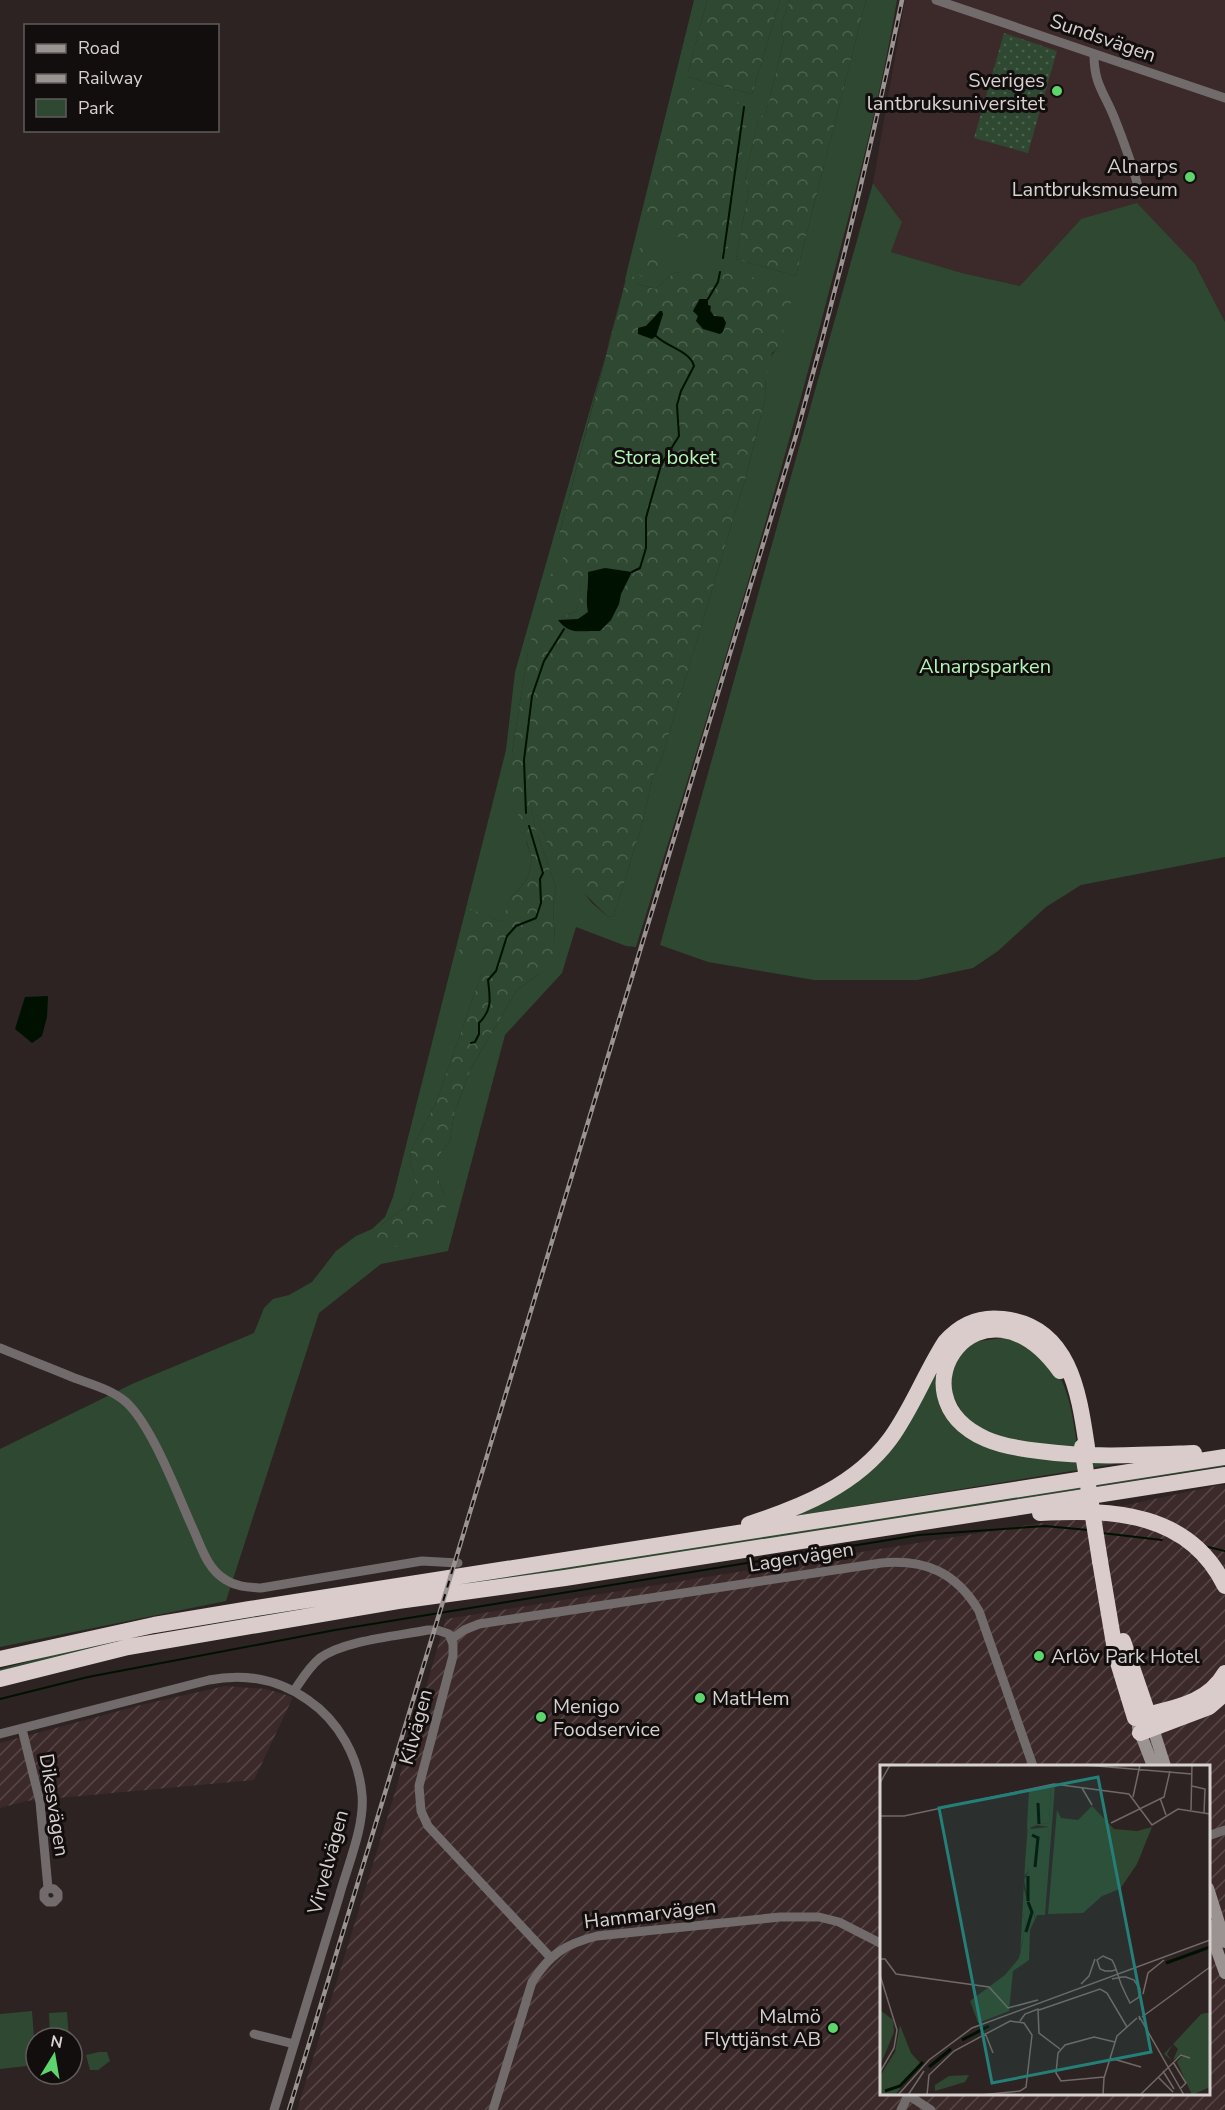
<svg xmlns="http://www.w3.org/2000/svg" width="1225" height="2110" font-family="'Nunito Sans',sans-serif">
  <defs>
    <pattern id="industrial-furrows" width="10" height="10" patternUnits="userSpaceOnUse" patternTransform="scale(1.5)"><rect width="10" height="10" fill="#3b2a29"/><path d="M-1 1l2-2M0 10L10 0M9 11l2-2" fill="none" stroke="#574847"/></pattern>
    <pattern id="forest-crowns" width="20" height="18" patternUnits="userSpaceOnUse" patternTransform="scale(1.5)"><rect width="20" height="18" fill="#2f4831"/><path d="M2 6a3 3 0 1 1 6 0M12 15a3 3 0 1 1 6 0" fill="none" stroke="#4c614e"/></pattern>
    <pattern id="garden-dots" width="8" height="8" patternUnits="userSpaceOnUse" patternTransform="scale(1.5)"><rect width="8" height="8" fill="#2f4831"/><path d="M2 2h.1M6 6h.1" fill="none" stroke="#4c614e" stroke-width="1.8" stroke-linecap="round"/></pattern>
  </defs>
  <rect width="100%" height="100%" fill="#2d2322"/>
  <path fill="#3b2a29" d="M905,0H1225V322L1195,264L1081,219L1020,286L962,273L891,252L902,222L873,183Z"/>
  <path fill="url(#industrial-furrows)" fill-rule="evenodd" d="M1219,1485H1225V2110H297L390,1809L446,1619L1053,1521ZM882,1766H1208V2094H882Z
    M225,1686L266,1689L293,1697L254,1780L26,1801L0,1808V1743L141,1705Z"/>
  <path fill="#2f4831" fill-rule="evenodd" d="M694,0H707L687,77L752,94L780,0H790L781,25L784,39L766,113L758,120L745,180L749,189L736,259L796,276L866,0H897C881,96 856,190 831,284C774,507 704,727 636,947L626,946L576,927L562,973L505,1035L448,1251L381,1264L319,1313L226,1601L0,1647V1449L132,1384L254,1333L264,1308L273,1299L289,1295L312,1282L336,1251L356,1236L372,1229L385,1217L393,1197L506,750L515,672L611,336ZM686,272L779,347C766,357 764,379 766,395L747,473L662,757L653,776L642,824L614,916L608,917L591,902L548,845L529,796L535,827L556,888L553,904L555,944L539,974L517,990L471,1068L454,1114L450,1140L437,1159V1176L444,1194L380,1226L408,1205L415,1191V1177L410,1162L411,1150L436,1103L481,975V964L469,910L499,921L504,919L510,898L520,888L528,877L532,859L527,844L512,753L528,652L543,618H561L576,611L582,596L579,583L572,574L559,535L625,280L655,289L674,273Z
    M873,183L902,222L891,252L962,273L1020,286L1081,219L1137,203L1195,264L1225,322V857L1081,885L1046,907L998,951L973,968L917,980H814L708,962L660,945Z
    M1010,1337C1022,1345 1037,1353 1049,1363C1070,1381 1074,1426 1078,1451L994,1437L966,1420L950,1390L951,1371L959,1355L972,1342Z
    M938,1359L946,1412L1028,1455L1115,1464L795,1516L855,1481Z
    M1225,1460V1466L812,1532L0,1674V1669L64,1652L230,1621Z
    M32,2011L36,2065L0,2069V2014Z
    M67,2012L69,2038H50L49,2013Z
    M99,2052H107L110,2061L98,2070H90L86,2055Z"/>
  <path fill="url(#forest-crowns)" fill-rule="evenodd" d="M707,0H780L752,94L687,77Z
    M790,0H866L796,276L736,259L749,189L745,180L758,119L766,113L784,39L781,25Z
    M682,84L749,106L726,263L718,262L707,244L646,229L644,217Z
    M641,248L657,250L662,257L658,274L652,279L642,277L635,270L633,257L636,250Z
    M704,269C729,273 775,277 793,295L779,347L772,353L765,383L766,395L747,473L662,757L653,776L642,824L614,916L608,917L566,875L548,845L530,800L535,827L556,888L553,904L555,944L551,962L539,974L517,990L471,1068L454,1114L450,1140L437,1159V1176L444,1194L446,1210L440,1230L432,1236L405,1245L387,1248L376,1245L374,1236L380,1226L408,1205L415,1191V1177L410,1162L411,1150L436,1103L481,975V964L457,958L470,909L499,921L503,919L510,898L520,888L528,877L532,859L513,798L512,753L528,652L536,621L543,618H561L576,611C589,579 572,584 563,559C561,551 560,543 559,535L626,279L633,276L638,284L655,289L674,273ZM699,299H708V305L714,316L723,317L726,323L696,321L699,316L693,311ZM660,311L663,314L656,336L638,328L646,326Z
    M547,573L562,576L569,582L568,601L561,610L547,608L541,599L542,585Z"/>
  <path fill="url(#garden-dots)" d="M1004,33L1057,51L1028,153L974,138Z"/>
  <path fill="#001102" d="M700,299H708V305L711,306L710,311L714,316L723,317L726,323L723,332L720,334L703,329L696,321L698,316L693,311Z
    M660,311H662L663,314L656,336L652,339L638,334V328L646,326Z
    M605,568L632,572L621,594L619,604L611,620L600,631C581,630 570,636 558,620L578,619L588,612C585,598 589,586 588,572Z
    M48,996L47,1017L42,1036L32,1043L15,1029L25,997Z"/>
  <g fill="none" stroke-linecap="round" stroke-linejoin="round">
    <path stroke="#001102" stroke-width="2" d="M723,258L744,107
      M708,299L718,282L720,272
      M632,572L640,568L646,548V518L649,507L661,465L679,436L677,405L681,391L694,366C690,351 667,347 656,336
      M526,813L524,760L532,696L544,661L564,629
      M471,1043L475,1042L479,1034V1023C493,1009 490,998 488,980L496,971L507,936L516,926L536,918L541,903L540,879L543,873L529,826
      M1102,1533L1162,1540
      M1208,1547L1225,1551
      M0,1699L88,1677L335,1630L919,1535L1045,1526L1088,1530"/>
    <path stroke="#716b6b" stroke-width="9" d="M936,0L1225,98
      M1094,55C1094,84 1104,92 1114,117C1124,142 1133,167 1140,193
      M0,1348C24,1358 48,1367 72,1377C90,1384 111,1389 126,1402C153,1427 178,1496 194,1531C202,1549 208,1570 226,1580C237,1587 248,1587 261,1588L422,1561L458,1563
      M452,1639L464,1630L479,1624L881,1563C925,1559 956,1572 979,1611L1033,1766
      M294,1691C302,1679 309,1667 320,1658C345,1640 398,1636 428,1630H437L449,1634L453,1644V1656L419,1786L421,1811L428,1826L551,1958
      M22,1729L40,1802L48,1888L44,1892V1898L48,1902H54L58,1898V1893L54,1889L48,1888
      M0,1734L209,1680C244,1673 278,1679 308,1700C339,1721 359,1758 362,1795C365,1826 347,1867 339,1897C317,1968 295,2039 274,2110
      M1208,1836L1225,1830
      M254,2034L294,2044
      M908,2095L931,2110
      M493,2110L532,1982C550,1954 565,1944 597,1936L780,1917H819L839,1922L882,1944
      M901,2110L909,2094"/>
    <path stroke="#9b9292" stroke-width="12" d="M1151,1722L1165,1766
      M1138,1727L1153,1766
      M1208,1888L1225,1942
      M1208,1925L1225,1973"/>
    <path stroke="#dacccb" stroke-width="16" d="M1060,1371C982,1263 887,1395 986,1439C1002,1446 1021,1449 1039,1451C1091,1458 1142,1455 1194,1453
      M1040,1513C1113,1509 1189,1512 1225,1586
      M749,1524C802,1507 856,1485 890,1439C912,1409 925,1373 945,1342C961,1324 979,1316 1003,1319C1070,1326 1079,1393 1087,1447
      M1100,1561L1116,1656L1135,1718C1169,1708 1206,1706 1225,1673
      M1123,1641L1148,1714
      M0,1659L154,1625L250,1609L1225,1457
      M0,1679L128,1647L398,1601L565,1578L1225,1475
      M1140,1733L1209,1707L1225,1693"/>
    <defs>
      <path id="rail" d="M289,2110L797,432C837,289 872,145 902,0"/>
    </defs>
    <use href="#rail" stroke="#9b9392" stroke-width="4.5"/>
    <use href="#rail" stroke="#120e0d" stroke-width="2" stroke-dasharray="7" stroke-linecap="butt"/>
    <path stroke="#dacccb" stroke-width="16" d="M1082,1447L1100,1561"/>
  </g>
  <g fill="#5dd56c" stroke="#120e0d" stroke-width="2">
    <circle cx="1057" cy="91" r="6"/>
    <circle cx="1190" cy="177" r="6"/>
    <circle cx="1039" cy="1656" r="6"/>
    <circle cx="700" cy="1698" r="6"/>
    <circle cx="541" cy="1717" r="6"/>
    <circle cx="833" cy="2028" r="6"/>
  </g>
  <g text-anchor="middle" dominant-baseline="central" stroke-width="6" stroke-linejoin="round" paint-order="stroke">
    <g font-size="20" fill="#d7d1d0" stroke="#120e0d">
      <text transform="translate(1103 38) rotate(19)">Sundsvägen</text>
      <text transform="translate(801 1557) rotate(-9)">Lagervägen</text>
      <text transform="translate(416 1727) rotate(-75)">Kilvägen</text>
      <text transform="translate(54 1805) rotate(81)">Dikesvägen</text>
      <text transform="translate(328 1862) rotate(-75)">Virvelvägen</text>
      <text transform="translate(650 1914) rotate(-7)">Hammarvägen</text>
    </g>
    <g font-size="20" fill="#d7d1d0" stroke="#120e0d" text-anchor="end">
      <text x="1045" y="80">Sveriges<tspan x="1045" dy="23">lantbruksuniversitet</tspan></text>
      <text x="1178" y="166">Alnarps<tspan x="1178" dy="23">Lantbruksmuseum</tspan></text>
      <text x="1051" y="1656" text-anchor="start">Arlöv Park Hotel</text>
      <text x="712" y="1698" text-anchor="start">MatHem</text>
      <text x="553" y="1706" text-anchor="start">Menigo<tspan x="553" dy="23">Foodservice</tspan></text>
      <text x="821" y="2016">Malmö<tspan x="821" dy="23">Flyttjänst AB</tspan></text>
    </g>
    <g font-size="20" fill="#b4f6b7" stroke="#120e0d">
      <text x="665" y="457">Stora boket</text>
      <text x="985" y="666">Alnarpsparken</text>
    </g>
  </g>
  <g transform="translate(880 1765)">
    <rect width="330" height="330" fill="#2d2322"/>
    <path d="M175,20L165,150H157L150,165L149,195L133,206L129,246L98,258L90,236L125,210L140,192L149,24ZM171,21L169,59L161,58L162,29ZM157,60L169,62L164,125L149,137L155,152L147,170V187L139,193L146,158L143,150H147L150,144L144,124V111L149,106L145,99L147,64ZM212,41L234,64L257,66L272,62L257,99L240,124L222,131L203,148L168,149L177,45L181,53L198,55ZM326,248H330V322L312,330L297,297L304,289L293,295L298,284L293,279L287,289L292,296L284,289L321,249ZM20,260L31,288L40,298L15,330H0V311L15,287Z" fill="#2f4831" fill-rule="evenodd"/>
    <path d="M171,21L169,59L161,58L160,48V59L148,57L149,37L159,38L160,47L162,23ZM148,60L151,64L169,62L168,86L162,147L151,140L155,154L147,170V192L139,196L146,158L143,150H147L150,144L144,115L149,106L145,99Z" fill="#2f4831"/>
    <path d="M0,245L13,255L14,267L0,301Z" fill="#2f4831"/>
    <path d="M89,310L85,317L55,326V320L69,311Z" fill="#2f4831"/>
    <path fill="none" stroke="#001102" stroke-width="3" d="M158,38L159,59M152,70L158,73L155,102M148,136V111M146,167L152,147L148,137M286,198L330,182M82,275L109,261M49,302L71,284M5,326L20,321L43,297"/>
    <path fill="none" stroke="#716968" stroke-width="1.5" d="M205,0L312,9M0,18L10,0M312,21L325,24L324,48M202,23L212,40M253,32L260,0M280,33L286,50M311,45L312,0M0,51H24L174,19L249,29L272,60L298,44L330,49M231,58L284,32L290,6M0,194H5L16,209L109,222L128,243L158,235M0,210L17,265L14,283L0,307M232,214L242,212H246L254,215L260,224L259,232L250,238L246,230L241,219L236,204L234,199L232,195L223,191L217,195L220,204L225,206H232L235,205H237M201,219L209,211L215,194M263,229L268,208L284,195M159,245L220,224L227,228L247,262M262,252L330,202M260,255L259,251L304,330M140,256L145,249L158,244L159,268L180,284M105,268L113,288M230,293L261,302M293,297L306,318L301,323M283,306L294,324M224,312L181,316L176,308L178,288L185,280L214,272L235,277M278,312L293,327M18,330L49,295L92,263L330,175M28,330L44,306M47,330L49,310L74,286L130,256L144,258L152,270L146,322L140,326L100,330M223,330L224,313L237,271L257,253M260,330L301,290L310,293"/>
    <path fill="#237f78" fill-opacity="0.15" stroke="#237f78" stroke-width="3" d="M218,12L271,287L112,318L59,43Z"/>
    <rect width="330" height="330" fill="none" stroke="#d7d1d0" stroke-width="3"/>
  </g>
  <rect x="24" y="24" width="195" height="108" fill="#120e0d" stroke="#615c5b" stroke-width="1.5"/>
  <rect x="36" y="44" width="30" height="9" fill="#9b9292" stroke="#615c5b" stroke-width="1.5"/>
  <text x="78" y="54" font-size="18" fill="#d7d1d0">Road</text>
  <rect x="36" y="74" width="30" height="9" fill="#9b9392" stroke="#615c5b" stroke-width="1.5"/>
  <text x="78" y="84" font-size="18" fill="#d7d1d0">Railway</text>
  <rect x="36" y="99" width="30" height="18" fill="#2f4831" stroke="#615c5b" stroke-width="1.5"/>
  <text x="78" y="114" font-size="18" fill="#d7d1d0">Park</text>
  <g transform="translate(54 2056) rotate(11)"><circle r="28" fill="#120e0d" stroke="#615c5b" stroke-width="1.5"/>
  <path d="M0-4.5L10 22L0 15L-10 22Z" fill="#5dd56c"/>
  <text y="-9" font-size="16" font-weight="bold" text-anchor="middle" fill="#d7d1d0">N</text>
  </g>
</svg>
